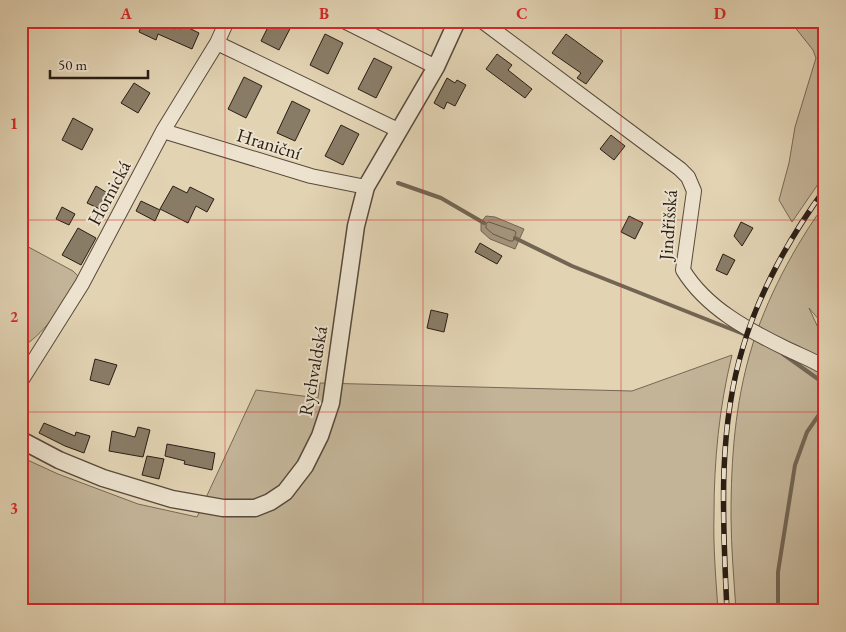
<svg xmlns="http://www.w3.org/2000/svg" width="846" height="632" font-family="'EB Garamond',serif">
  <rect width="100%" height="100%" fill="#e2d3b3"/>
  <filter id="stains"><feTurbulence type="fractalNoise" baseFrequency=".004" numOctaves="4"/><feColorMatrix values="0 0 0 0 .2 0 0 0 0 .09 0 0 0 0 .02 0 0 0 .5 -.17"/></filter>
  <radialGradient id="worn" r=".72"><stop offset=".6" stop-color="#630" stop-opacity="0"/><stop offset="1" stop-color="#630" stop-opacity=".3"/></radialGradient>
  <path fill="#c3b498" stroke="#766856" d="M790,21H825V174L792,222L779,200L789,163L795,127L816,58L813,50Z
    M825,204V327L809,308L825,343V611H736C734,579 731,547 731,516C731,460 735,403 751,350C765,301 795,245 825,204Z
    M21,243L73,271L78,276C72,297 43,334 25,345L21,344Z
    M732,355C719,408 714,461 714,515C713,547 716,579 718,611H21V457L58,474L138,504L197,517L256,390L318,398L320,383L632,391Z"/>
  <path fill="#a3957d" stroke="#726553" d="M486,216L495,217L524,229L515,249L490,239L481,231V222Z"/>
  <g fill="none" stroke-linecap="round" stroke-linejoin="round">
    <path stroke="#665948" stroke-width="1" d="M489,222L515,231L516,233L513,241H510L493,234L486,228V224Z"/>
    <path stroke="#726553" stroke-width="4" d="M398,183L441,198L484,223
      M515,238L572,266L746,335
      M783,354L825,384
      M778,611V572L795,465L807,432L825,406"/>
  </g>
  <path fill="#897c67" stroke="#291d14" d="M143,21H157L175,29L176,26L181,29L183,25L199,33L192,49L158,34L156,40L139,32Z
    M271,21H294L279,50L261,41Z
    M325,34L343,43L328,74L310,65Z
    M566,34L603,61L586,84L577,78L581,73L552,53Z
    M497,54L512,65L508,70L532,89L525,98L486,69Z
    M374,58L392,67L376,98L358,89Z
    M244,77L262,86L246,118L228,109Z
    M447,78L455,83L457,80L466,85L455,106L447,102L444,109L434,103Z
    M134,83L150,93L138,113L121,103Z
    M292,101L310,110L295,141L277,133Z
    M73,118L93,129L82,150L62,140Z
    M341,125L359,134L343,165L325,156Z
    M611,135L625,146L614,160L600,149Z
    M96,186L109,194L102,210L87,203Z
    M173,186L187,193L190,187L214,199L207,212L196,206L188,223L160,209Z
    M141,201L160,210L155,221L136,211Z
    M62,207L75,214L69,225L56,219Z
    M629,216L643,223L635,239L621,232Z
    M741,222L753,228L742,246L734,236Z
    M78,228L96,238L81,265L62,255Z
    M480,243L502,256L497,264L475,252Z
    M723,254L735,260L727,275L716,270Z
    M431,310L448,314L444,332L427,328Z
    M95,359L117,365L109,385L90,380Z
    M44,423L75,436L76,432L90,436L84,453L65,446L39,433Z
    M138,427L150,430L143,457L109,451L112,431L135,437Z
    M167,444L215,453L212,470L184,464L185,461L165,456Z
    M147,456L164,459L159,479L142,475Z"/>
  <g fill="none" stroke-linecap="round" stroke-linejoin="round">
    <defs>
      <path id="minor" d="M344,21L436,67
        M482,21L680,169L688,177L694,191L683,270C706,308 748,330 787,349C799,355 814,360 825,368
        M217,43L398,130
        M163,131L311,176L366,187
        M21,381L82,284L163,131L217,43L227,21"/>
      <path id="tertiary" d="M21,440L59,460L103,478L172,499L223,508H255L270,502L285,492L305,466L320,436L331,403L356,226L366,187L436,67L457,21"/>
    </defs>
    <use href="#minor" stroke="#574a3c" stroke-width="16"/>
    <use href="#tertiary" stroke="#574a3c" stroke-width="19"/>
    <use href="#minor" stroke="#ece2ce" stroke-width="14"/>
    <use href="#tertiary" stroke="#ece2ce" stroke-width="16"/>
    <defs>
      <path id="rail" d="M727,611C723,523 717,432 743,347C759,292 791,235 825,189"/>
    </defs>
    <use href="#rail" stroke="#291d14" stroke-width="5.5"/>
    <use href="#rail" stroke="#ece2ce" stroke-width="4" stroke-dasharray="11" stroke-linecap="butt"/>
  </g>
  <path fill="none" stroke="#d62828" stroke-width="1" stroke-opacity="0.55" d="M225,21V611M423,21V611M621,21V611M21,220H825M21,412H825"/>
  <g text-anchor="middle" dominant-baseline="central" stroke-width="4" stroke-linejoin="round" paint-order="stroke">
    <g font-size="19" fill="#291d14" stroke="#ece2ce">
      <text transform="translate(269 144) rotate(17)">Hraniční</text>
      <text transform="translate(109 193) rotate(-62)">Hornická</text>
      <text transform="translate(668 225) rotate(-86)">Jindřišská</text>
      <text transform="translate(313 371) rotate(-80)">Rychvaldská</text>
    </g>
  </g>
  <rect width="846" height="632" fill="none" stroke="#e2d3b3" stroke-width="55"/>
  <path d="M50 70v8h98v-8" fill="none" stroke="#291d14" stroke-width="2.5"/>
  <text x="58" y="70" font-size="15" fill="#291d14" stroke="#ece2ce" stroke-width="4" paint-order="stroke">50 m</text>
  <rect x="28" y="28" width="790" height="576" fill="none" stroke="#d62828" stroke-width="2"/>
  <g font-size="16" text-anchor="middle" font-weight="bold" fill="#d62828">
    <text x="126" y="19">A</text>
    <text x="324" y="19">B</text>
    <text x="522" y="19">C</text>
    <text x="720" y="19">D</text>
    <text x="14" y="129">1</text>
    <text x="14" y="322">2</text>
    <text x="14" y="514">3</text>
  </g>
  <rect width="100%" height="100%" filter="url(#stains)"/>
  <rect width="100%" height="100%" fill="url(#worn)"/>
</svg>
